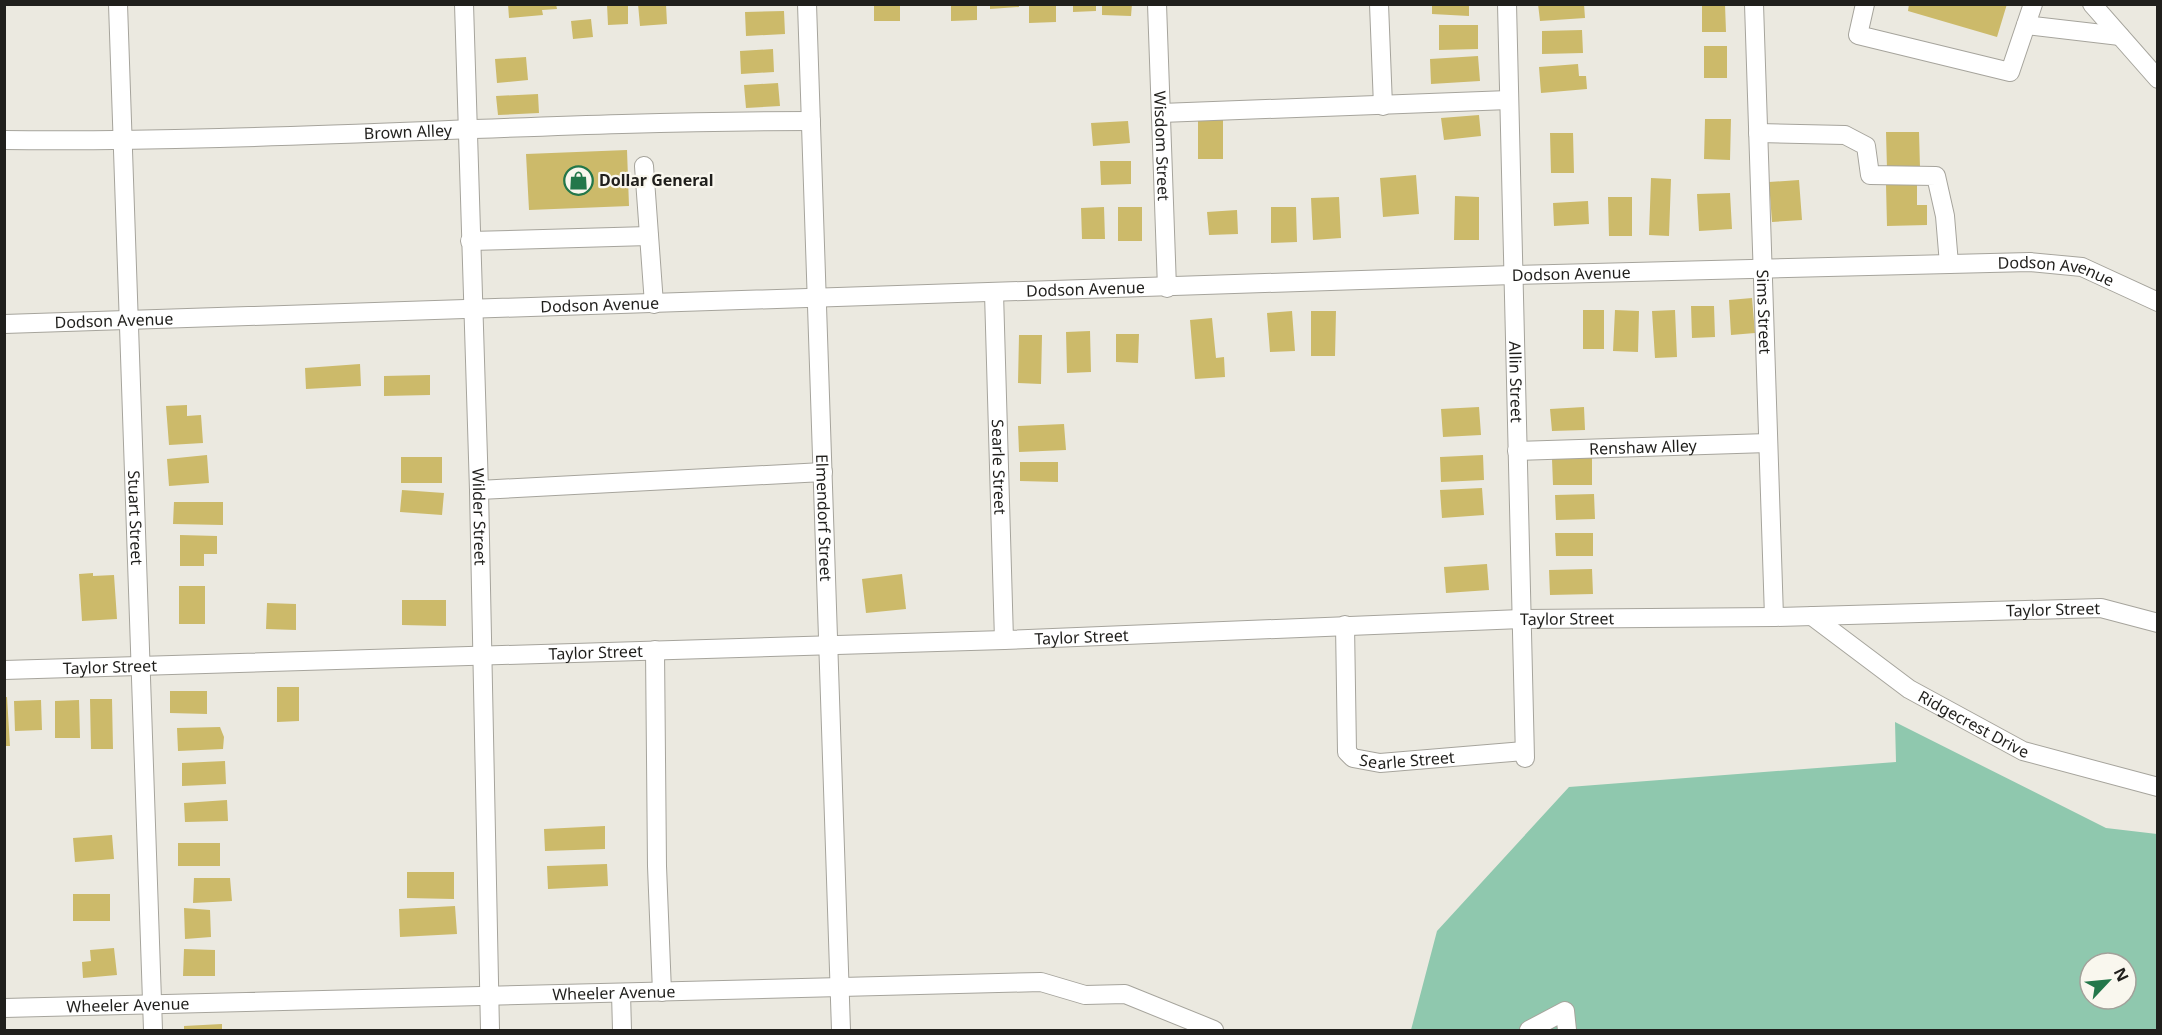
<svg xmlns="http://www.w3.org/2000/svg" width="2162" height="1035" font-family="'Noto Sans',sans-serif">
  <rect width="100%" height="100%" fill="#ebe9e0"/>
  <path fill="#8fc8ae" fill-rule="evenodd" d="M1895,722L2106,828L2157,834V1030H1411L1437,931L1569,787L1896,762ZM2090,963H2126V999H2090Z"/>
  <path fill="#ccba6a" d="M508,4H556L557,9L542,10L543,15L509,18Z
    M607,4H628V24L608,25Z
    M638,4H666L667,24L640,26Z
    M874,4H900V21H874Z
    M951,4H977V20L951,21Z
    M990,4H1019V7L990,9Z
    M1029,4H1056V22L1029,23Z
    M1102,4H1132L1131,16L1102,15Z
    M1432,4H1469V16L1432,14Z
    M1538,4H1584L1585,18L1540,21Z
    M1702,4H1725L1726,32H1702Z
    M1909,4H2007L1997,37L1908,11Z
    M1073,5H1096V11L1073,12Z
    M784,11L785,34L746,36L745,12Z
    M591,19L593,37L573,39L571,21Z
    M1439,25H1478V49L1439,50Z
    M1582,30L1583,53L1542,54V31Z
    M1704,46H1727V78H1704Z
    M773,49L774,72L741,74L740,51Z
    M1478,56L1480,81L1431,84L1430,59Z
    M526,57L528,80L497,83L495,59Z
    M1578,64L1579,76H1586L1587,89L1541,93L1539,67Z
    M778,83L780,106L746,108L744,85Z
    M538,94L539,113L498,115L496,96Z
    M1479,115L1481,136L1444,140L1441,118Z
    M1198,119H1223V159H1198Z
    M1705,119H1731L1730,160L1704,159Z
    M1128,121L1130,143L1093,146L1091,123Z
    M1886,132H1919L1920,168L1887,169Z
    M1550,133H1573L1574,173H1551Z
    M627,150L629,206L529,210L526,154Z
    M1100,161H1131V184L1101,185Z
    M1416,175L1419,214L1383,217L1380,178Z
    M1651,178L1671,179L1669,236L1649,235Z
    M1799,180L1802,220L1772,222L1769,182Z
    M1917,184V205H1927V225L1887,226L1886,185Z
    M1730,193L1732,229L1699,231L1697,194Z
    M1455,196L1479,197V240H1454Z
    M1339,197L1341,238L1313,240L1311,198Z
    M1608,197H1632V236H1609Z
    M1588,201L1589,224L1554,226L1553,203Z
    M1104,207L1105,239H1082L1081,208Z
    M1118,207H1142V241H1118Z
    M1271,207H1296L1297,242L1271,243Z
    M1237,210L1238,234L1209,235L1207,212Z
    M1752,298L1755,333L1731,335L1729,300Z
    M1691,306H1714L1715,337L1692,338Z
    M1583,310H1604V349H1583Z
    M1615,310L1639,311L1638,352L1613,351Z
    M1675,310L1677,357L1655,358L1652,311Z
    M1292,311L1295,351L1270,352L1267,313Z
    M1311,311H1336L1335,356H1311Z
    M1212,318L1216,358L1224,357L1225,377L1195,379L1190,320Z
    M1090,331L1091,372L1067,373L1066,332Z
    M1116,334H1139L1138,363L1116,362Z
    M1019,335H1042L1041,384L1018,383Z
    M360,364L361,386L306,389L305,368Z
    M430,375V395L384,396V376Z
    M187,405V416L201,415L203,443L169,445L166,406Z
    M1479,407L1481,435L1443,437L1441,409Z
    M1584,407L1585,430L1552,431L1550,409Z
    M1064,424L1066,450L1019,452L1018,426Z
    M207,455L209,483L169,486L167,459Z
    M1483,455L1484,480L1441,482L1440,457Z
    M401,457H442V483H401Z
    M1592,458V485H1553L1552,459Z
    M1020,462H1058V482L1020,481Z
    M1482,488L1484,515L1442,518L1440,490Z
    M402,490L444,493L442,515L400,512Z
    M1594,494L1595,519L1556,520L1555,495Z
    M174,502H223V525L173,524Z
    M1555,533H1593V556H1556Z
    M180,535L217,536V554H204V566H180Z
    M1487,564L1489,590L1446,593L1444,567Z
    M1592,569L1593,594L1550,595L1549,570Z
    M93,573V576L114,575L117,619L82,621L79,574Z
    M902,574L906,609L866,613L862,579Z
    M179,586H205V624H179Z
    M402,600H446V626L402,625Z
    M267,603L296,604V630L266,629Z
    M277,687H299V721L277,722Z
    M170,691H207V714L170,713Z
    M4,697H7L10,746H4Z
    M90,699H112L113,749H91Z
    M41,700L42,730L15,731L14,701Z
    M79,700L80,738H55V701Z
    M220,727L224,737L223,749L178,751L177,728Z
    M225,761L226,784L182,786V763Z
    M227,800L228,821L185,822L184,803Z
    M605,826V849L545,851L544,829Z
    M112,835L114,859L75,862L73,838Z
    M178,843H220V866H178Z
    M607,864L608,886L548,889L547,866Z
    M407,872H454V899L407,898Z
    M194,878H230L232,901L193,903Z
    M73,894H110V921H73Z
    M455,906L457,934L400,937L399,909Z
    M184,908L210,910L211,937L185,939Z
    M114,948L117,975L83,978L82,962L91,961L90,950Z
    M184,949L215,950V976H183Z
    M222,1024V1030H184V1026Z"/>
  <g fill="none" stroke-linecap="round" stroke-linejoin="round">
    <defs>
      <g id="minor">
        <path id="s1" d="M118,4L153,1030"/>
        <path id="s2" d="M464,4L479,490L490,1030"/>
        <path id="s3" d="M807,4L841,1030"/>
        <path id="s4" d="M1157,4L1167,288"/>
        <path d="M1379,4L1383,106"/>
        <path id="s5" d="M1507,4L1525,758"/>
        <path id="s6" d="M1754,4L1774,617"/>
        <path d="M1865,4L1858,35L2010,72L2033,4"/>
        <path d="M2092,4L2158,79"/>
        <path d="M2026,25L2120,36"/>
        <path d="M1161,113L1509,100"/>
        <path d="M1758,133L1845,135L1866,146L1870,175L1936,176L1945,216L1949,264"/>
        <path id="s7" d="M4,140C274,143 542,121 811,121"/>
        <path d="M644,166L654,304"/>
        <path d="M470,241L649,236"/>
        <path id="s8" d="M994,293L1004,640"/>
        <path id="s9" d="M4,324L1513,275L2030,262L2082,267L2158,302"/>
        <path id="s10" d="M1517,451L1768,443"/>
        <path d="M479,490L823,472"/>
        <path id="s11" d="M1812,616L1909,689L2023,751L2158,787"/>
        <path id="s12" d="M1345,625L1347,752L1353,758L1380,763L1524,751"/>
        <path d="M655,650L657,866L662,992"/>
        <path id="s13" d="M4,670L1004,640L1521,619L1774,617L2101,608L2158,623"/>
        <path d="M621,993L622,1030"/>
        <path id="s14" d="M4,1008L1041,982L1085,995L1125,994L1214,1030"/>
        <path d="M1529,1030L1565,1011L1567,1030"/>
      </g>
    </defs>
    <use href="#minor" stroke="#a6a49c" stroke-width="20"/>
    <use href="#minor" stroke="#fff" stroke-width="18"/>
  </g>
  <defs>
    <symbol id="shop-ring" viewBox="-11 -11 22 22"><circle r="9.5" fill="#f9f7ee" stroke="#23774a" stroke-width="1.5"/><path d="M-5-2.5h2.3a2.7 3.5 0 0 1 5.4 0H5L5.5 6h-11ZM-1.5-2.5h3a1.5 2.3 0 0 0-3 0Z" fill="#23774a"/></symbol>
  </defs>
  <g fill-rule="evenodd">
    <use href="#shop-ring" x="562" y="164" width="33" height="33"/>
  </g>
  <g text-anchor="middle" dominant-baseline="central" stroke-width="4.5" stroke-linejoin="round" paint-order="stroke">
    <g font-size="16" fill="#201f1c" stroke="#f9f7ee">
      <text stroke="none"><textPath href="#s7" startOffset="404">Brown Alley</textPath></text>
      <text stroke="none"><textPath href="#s4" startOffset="142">Wisdom Street</textPath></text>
      <text stroke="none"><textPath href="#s9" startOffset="1568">Dodson Avenue</textPath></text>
      <text stroke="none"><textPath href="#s9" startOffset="2054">Dodson Avenue</textPath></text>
      <text stroke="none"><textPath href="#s9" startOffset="1082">Dodson Avenue</textPath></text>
      <text stroke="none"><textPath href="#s9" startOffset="596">Dodson Avenue</textPath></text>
      <text stroke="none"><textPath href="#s6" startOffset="308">Sims Street</textPath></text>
      <text stroke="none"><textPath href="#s9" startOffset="110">Dodson Avenue</textPath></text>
      <text stroke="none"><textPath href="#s5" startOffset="378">Allin Street</textPath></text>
      <text stroke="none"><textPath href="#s10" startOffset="126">Renshaw Alley</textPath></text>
      <text stroke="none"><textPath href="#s8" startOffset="174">Searle Street</textPath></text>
      <text stroke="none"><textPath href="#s2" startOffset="513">Wilder Street</textPath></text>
      <text stroke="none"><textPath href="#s3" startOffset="514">Elmendorf Street</textPath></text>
      <text stroke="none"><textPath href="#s1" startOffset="514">Stuart Street</textPath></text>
      <text stroke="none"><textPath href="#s13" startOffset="2050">Taylor Street</textPath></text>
      <text stroke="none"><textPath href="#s13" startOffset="1564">Taylor Street</textPath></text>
      <text stroke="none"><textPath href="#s13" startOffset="1078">Taylor Street</textPath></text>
      <text stroke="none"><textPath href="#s13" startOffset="592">Taylor Street</textPath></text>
      <text stroke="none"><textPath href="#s13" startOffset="106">Taylor Street</textPath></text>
      <text stroke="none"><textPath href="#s11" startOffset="195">Ridgecrest Drive</textPath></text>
      <text stroke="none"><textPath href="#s12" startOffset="190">Searle Street</textPath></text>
      <text stroke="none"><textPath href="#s14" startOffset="610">Wheeler Avenue</textPath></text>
      <text stroke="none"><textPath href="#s14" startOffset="124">Wheeler Avenue</textPath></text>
    </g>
    <g font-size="16" font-weight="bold" fill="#201f1c" stroke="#f9f7ee" text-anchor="start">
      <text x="599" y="180">Dollar General</text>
    </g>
  </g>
  <rect width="2162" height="1035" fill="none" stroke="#201f1c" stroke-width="12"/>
  <g transform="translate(2108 981) rotate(64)"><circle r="28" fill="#f9f7ee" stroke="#a2a19a" stroke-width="1.5"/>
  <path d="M0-4.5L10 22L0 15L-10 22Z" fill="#23774a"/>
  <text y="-9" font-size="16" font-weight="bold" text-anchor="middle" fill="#201f1c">N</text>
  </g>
</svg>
